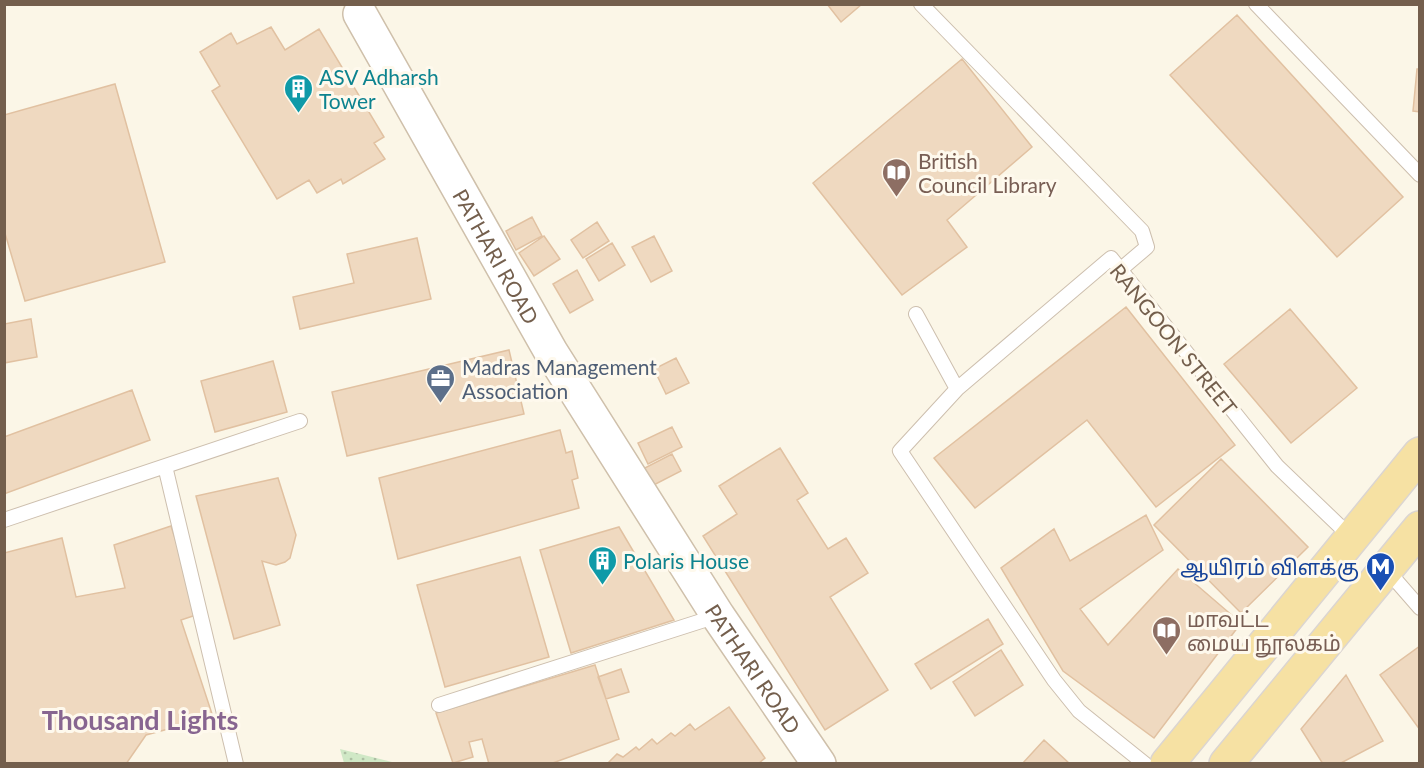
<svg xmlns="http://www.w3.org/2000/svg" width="1424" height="768" font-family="Lato,'Noto Sans Tamil',sans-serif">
  <defs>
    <pattern id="grass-dots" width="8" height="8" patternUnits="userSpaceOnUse" patternTransform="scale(1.5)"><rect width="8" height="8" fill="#d0e8c6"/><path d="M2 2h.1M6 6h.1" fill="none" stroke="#adbfa3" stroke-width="1.8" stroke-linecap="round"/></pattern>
  </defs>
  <rect width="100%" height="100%" fill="#fbf6e7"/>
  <path fill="url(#grass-dots)" d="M340,749L396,763H344Z"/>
  <path fill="#efd9c0" stroke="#e1c1a1" stroke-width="1.5" d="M827,4H862L841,22Z
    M1237,15L1403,197L1337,257L1170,75Z
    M271,27L285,50L319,29L384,137L374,143L385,159L343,184L341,179L317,193L309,180L277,199L212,91L220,86L200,52L231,33L237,44Z
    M962,59L1032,147L947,220L967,247L902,295L813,183Z
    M1417,69H1420V112L1413,111Z
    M115,84L165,262L25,301L4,230V115Z
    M532,217L542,236L516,250L506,231Z
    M597,222L609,241L583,258L571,240Z
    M544,236L560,259L534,276L519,253Z
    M654,236L672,271L651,282L632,247Z
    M417,238L431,299L300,329L293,297L354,283L347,254Z
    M612,243L625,265L599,281L586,259Z
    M577,270L593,300L570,313L553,284Z
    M1126,307L1235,445L1156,507L1087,420L975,508L934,458Z
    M1290,309L1357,388L1291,443L1224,364Z
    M31,319L37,357L4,363V324Z
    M509,350L524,414L347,456L332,392Z
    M676,358L689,383L666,394L654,369Z
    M273,361L287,412L215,432L201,381Z
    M132,390L150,440L4,494V437Z
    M672,427L682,447L648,464L638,443Z
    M560,430L566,453L572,451L578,478L572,480L579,508L398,559L379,478Z
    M780,448L808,493L797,500L828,549L846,538L868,573L830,597L888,690L825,730L703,536L737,514L719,486Z
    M672,454L681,471L644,490L635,473Z
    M1221,459L1308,547L1241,613L1154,525Z
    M278,478L296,535L290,558L285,562L276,565L262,561L280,625L234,639L196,496Z
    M1146,515L1163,550L1080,609L1108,645L1178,569L1241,623L1154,738L1063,671L1001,568L1054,529L1070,561Z
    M171,526L199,614L181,620L213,717L146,735L126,764H4V553L62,538L76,597L125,588L114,545Z
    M619,527L674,620L571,653L540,550Z
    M520,557L549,657L445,687L417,585Z
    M988,619L1003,644L931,689L915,664Z
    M1420,646V730L1380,675Z
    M1001,650L1023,685L975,716L953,682Z
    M595,665L619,739L550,764H489L482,739L469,742L473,757L453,763L436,713Z
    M621,669L629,692L606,699L598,677Z
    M1346,675L1383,741L1339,764H1323L1301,729Z
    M729,707L765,758L758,764H607L617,754L623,757L636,747L639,750L652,739L657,744L671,733L675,736L690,724L695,730Z
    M1044,740L1070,764H1022Z"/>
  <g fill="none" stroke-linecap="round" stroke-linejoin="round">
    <defs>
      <path id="lane" d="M921,4L1142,231L1147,247L1120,270
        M1256,4L1420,175
        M916,314L957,389L900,451L1054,680L1079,711L1145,764
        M957,389L1111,258L1277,466L1351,537
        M165,466L236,764
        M4,520L300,421
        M1386,569L1420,608
        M439,705L717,616"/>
      <g id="secondary">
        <path id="s1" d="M360,14L551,352L718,616L819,764"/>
      </g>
      <path id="primary" d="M1167,764L1420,454
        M1226,764L1420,528"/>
    </defs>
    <use href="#lane" stroke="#cdbfae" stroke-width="16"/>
    <use href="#secondary" stroke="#cfc0ab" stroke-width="36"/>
    <use href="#primary" stroke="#dbd5d1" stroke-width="36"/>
    <use href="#lane" stroke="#fff" stroke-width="14"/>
    <use href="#secondary" stroke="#fff" stroke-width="33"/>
    <use href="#primary" stroke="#f6e1a3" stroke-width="33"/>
  </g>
  <defs>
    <symbol id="building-pin" viewBox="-11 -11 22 30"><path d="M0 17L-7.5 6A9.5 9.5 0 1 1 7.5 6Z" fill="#0f9aa8" stroke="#fef9ed"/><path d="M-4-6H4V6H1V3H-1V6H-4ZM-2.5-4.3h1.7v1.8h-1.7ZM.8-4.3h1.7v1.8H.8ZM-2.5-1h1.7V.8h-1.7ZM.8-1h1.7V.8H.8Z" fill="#fff"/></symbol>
    <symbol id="library-pin" viewBox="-11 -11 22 30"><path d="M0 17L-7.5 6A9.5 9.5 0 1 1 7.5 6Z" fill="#8d6e63" stroke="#fef9ed"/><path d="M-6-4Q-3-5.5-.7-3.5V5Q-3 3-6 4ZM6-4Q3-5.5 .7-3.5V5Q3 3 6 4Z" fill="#fff"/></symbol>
    <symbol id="office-pin" viewBox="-11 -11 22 30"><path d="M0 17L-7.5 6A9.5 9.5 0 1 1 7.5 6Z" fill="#5c6f8a" stroke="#fef9ed"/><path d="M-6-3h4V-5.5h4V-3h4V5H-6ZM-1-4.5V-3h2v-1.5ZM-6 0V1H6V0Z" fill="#fff"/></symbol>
    <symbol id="metro-pin" viewBox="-11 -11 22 30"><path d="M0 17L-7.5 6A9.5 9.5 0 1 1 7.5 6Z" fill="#1a4fb4" stroke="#fef9ed"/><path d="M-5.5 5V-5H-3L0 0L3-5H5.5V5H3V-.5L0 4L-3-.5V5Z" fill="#fff"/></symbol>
  </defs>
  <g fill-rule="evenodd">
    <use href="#building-pin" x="282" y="72" width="33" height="45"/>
    <use href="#library-pin" x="880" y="156" width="33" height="45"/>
    <use href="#office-pin" x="424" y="362" width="33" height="45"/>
    <use href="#building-pin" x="586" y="544" width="33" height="45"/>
    <use href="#metro-pin" x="1364" y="550" width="33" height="45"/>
    <use href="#library-pin" x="1150" y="614" width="33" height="45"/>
  </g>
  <g text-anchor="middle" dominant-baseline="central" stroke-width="6" stroke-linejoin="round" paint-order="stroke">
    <g font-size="21" fill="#0d838f" stroke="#fef9ed" text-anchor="start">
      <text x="319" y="76">ASV Adharsh<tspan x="319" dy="24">Tower</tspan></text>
      <text x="623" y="560">Polaris House</text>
    </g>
    <g font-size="21" fill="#785e54" stroke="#fef9ed" text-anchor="start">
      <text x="918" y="160">British<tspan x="918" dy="24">Council Library</tspan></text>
      <text x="1187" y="618">மாவட்ட<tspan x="1187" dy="24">மைய நூலகம்</tspan></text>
    </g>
    <g font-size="21" fill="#745f4d" stroke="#fef9ed">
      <text stroke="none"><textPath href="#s1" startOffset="278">PATHARI ROAD</textPath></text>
      <text transform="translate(1174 339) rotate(51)">RANGOON STREET</text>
      <text stroke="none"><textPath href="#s1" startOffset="764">PATHARI ROAD</textPath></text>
    </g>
    <g font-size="21" fill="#4e5e75" stroke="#fef9ed" text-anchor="start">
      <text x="462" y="366">Madras Management<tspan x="462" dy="24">Association</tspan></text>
    </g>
    <g font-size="21" fill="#164399" stroke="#fef9ed" text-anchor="end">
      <text x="1359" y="566">ஆயிரம் விளக்கு</text>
    </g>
    <g font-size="27" font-weight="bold" fill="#876590" stroke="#fef9ed">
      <text x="140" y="719">Thousand Lights</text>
    </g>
  </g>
  <rect width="1424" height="768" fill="none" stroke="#745f4d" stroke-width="12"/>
</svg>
